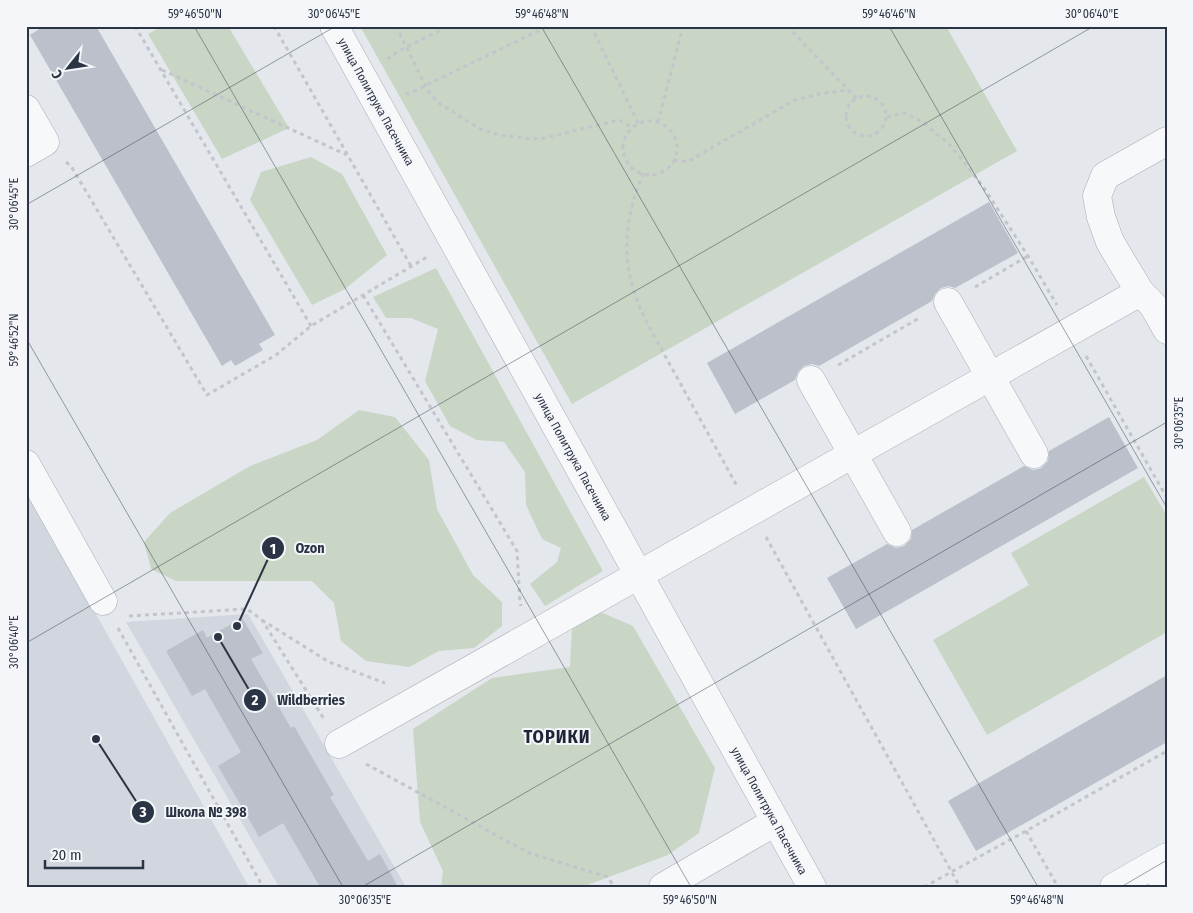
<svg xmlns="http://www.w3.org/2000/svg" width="1193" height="913" font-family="'Fira Sans Condensed',sans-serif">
  <rect width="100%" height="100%" fill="#e4e7ec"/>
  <path fill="#d2d6de" d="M26,491L83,591L249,887H26Z
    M248,614L406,887H279L126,622Z"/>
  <path fill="#c9d6c5" d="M163,26H228L289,128L222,159L148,34Z
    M360,26H946L1017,151L572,404Z
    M311,157L342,174L387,255L345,289L312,305L250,200L261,172Z
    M436,268L603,571L545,606L530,584L557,562L561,548L542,539L526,505L525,472L504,442L477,440L450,426L425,381L438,329L411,318H386L373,297Z
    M359,410L395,417L429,460L437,509L473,575L502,602V626L474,648L439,651L409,667L366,661L341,641L334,603L312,581H176L151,569L144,542L170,513L250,466L317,440Z
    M1144,477L1167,516V632L987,735L933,640L1029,585L1011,553Z
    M598,611L633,626L715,768L699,833L668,855L582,887H441L443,871L420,822L413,729L492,678L570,667L572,627Z"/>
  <path fill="#bbc0ca" d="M44,26H96L275,335L259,344L263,350L235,366L231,360L222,366L30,35Z
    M989,202L1018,253L955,288L949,286L941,288L935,294L932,301L819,366L812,364L804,366L798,372L795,380L735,414L707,363Z
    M1109,417L1138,468L856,629L827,578L887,544L896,548L904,546L911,539L912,530L1024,466L1033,470L1041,468L1048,461L1049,451Z
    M242,618L263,653L251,659L291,728L294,726L334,795L330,797L368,861L380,854L398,887H320L283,823L259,837L218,766L241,752L205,689L192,696L166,651L203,630L207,638Z
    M1167,675V742L976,851L948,801Z"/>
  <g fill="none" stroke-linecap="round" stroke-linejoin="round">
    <defs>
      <path id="minor" d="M334,26L812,887
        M26,109L45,142L26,153
        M1167,141L1105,176L1097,196L1101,217L1110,242L1140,292L1153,305L1167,330
        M948,302L1034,454
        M811,380L897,532
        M26,464L103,601
        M339,744L1140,292
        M1154,864L1167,887
        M663,887L775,822
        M1114,887L1167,857"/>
    </defs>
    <use href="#minor" stroke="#a9aeb7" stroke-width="29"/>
    <path stroke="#c2c5cb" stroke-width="3" stroke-dasharray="4 4" stroke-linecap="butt" d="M135,26L311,326
      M274,26L411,266
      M396,26L428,91L440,104L480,129L500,135L530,139L544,138L619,120L632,127
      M591,26L638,123
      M787,26L856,98
      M387,59L406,47L449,26
      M162,70L347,155
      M407,92L408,94L548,26
      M846 116a20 20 0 1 1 40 0a20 20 0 1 1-40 0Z
      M887,117L905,113L922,122L947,142L964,162L984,188L1028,256L1057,305
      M623 148a27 27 0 1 1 54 0a27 27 0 1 1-54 0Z
      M658,122L683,26
      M674,160L687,162L795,100L824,93L848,90
      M66,162L71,166L207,395L276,355L311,326L427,257
      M643,173C639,184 635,195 632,206C621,249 628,284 647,323L737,486
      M975,287L1028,256
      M363,295L517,551L520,603L521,606
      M1086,356L1167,498
      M838,365L921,317
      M766,537L960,887
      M129,616L247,609L262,620L324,719
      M262,620L329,662L385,683
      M118,628L263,887
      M366,764L529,853L608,877L614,887
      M1026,831L1058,887
      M924,887L1026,831L1167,751"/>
    <use href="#minor" stroke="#f7f8fa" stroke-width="28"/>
  </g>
  <path fill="none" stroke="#2b3445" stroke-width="1" stroke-opacity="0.45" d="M194,26L691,887M541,26L1038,887M889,26L1167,508M26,205L336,26M26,338L343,887M26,643L1094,26M362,887L1167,422M1121,887L1167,860"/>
  <g text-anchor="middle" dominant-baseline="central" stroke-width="4" stroke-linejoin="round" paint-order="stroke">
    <g font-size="12" fill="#2b3445" stroke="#f4f6f9">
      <text transform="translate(376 102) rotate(61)">улица Политрука Пасечника</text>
      <text transform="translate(573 457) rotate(61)">улица Политрука Пасечника</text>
      <text transform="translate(769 811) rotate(61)">улица Политрука Пасечника</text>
    </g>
    <g font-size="18" font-weight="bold" letter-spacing="1" fill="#1d2536" stroke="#f4f6f9">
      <text x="557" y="737">ТОРИКИ</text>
    </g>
  </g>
  <path fill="none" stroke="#2b3445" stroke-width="2" d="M237 626L273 548M218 637L255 700M96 739L143 812"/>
  <g fill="#2b3445" stroke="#f4f6f9" stroke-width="2">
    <circle cx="237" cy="626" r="5"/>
    <circle cx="218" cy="637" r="5"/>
    <circle cx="96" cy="739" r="5"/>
    <circle cx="273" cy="548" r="12"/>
    <circle cx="255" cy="700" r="12"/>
    <circle cx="143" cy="812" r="12"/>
  </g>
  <g font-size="15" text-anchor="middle" font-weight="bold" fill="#fff">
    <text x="273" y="554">1</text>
    <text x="255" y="705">2</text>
    <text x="143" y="817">3</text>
  </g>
  <g font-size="14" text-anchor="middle" font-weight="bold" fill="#2b3445" stroke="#f4f6f9" stroke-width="4" stroke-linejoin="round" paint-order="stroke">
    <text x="310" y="553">Ozon</text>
    <text x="311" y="705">Wildberries</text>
    <text x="206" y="817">Школа № 398</text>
  </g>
  <rect width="1193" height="913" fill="none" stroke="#f4f6f9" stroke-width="55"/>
  <g transform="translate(68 68) rotate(240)" stroke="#f4f6f9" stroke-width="4" paint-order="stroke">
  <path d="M0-4L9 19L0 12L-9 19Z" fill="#2b3445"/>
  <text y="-8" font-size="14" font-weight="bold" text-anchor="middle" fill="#2b3445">С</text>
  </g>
  <path d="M45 860v8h98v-8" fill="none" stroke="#2b3445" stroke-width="2.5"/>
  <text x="52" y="860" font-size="15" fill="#2b3445" stroke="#f4f6f9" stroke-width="4" paint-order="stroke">20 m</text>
  <rect x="28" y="28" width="1138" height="858" fill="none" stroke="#2b3445" stroke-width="2"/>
  <g font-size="12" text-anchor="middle" fill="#2b3445">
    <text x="195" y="18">59°46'50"N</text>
    <text x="334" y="18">30°06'45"E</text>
    <text x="542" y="18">59°46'48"N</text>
    <text x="889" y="18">59°46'46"N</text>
    <text x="1092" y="18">30°06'40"E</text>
    <text transform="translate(14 204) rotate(-90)" y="4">30°06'45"E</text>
    <text transform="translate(14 340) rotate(-90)" y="4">59°46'52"N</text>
    <text transform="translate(1179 423) rotate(-90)" y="4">30°06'35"E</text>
    <text transform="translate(14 642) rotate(-90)" y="4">30°06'40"E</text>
    <text x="365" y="904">30°06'35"E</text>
    <text x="690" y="904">59°46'50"N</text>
    <text x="1037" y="904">59°46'48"N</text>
  </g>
</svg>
